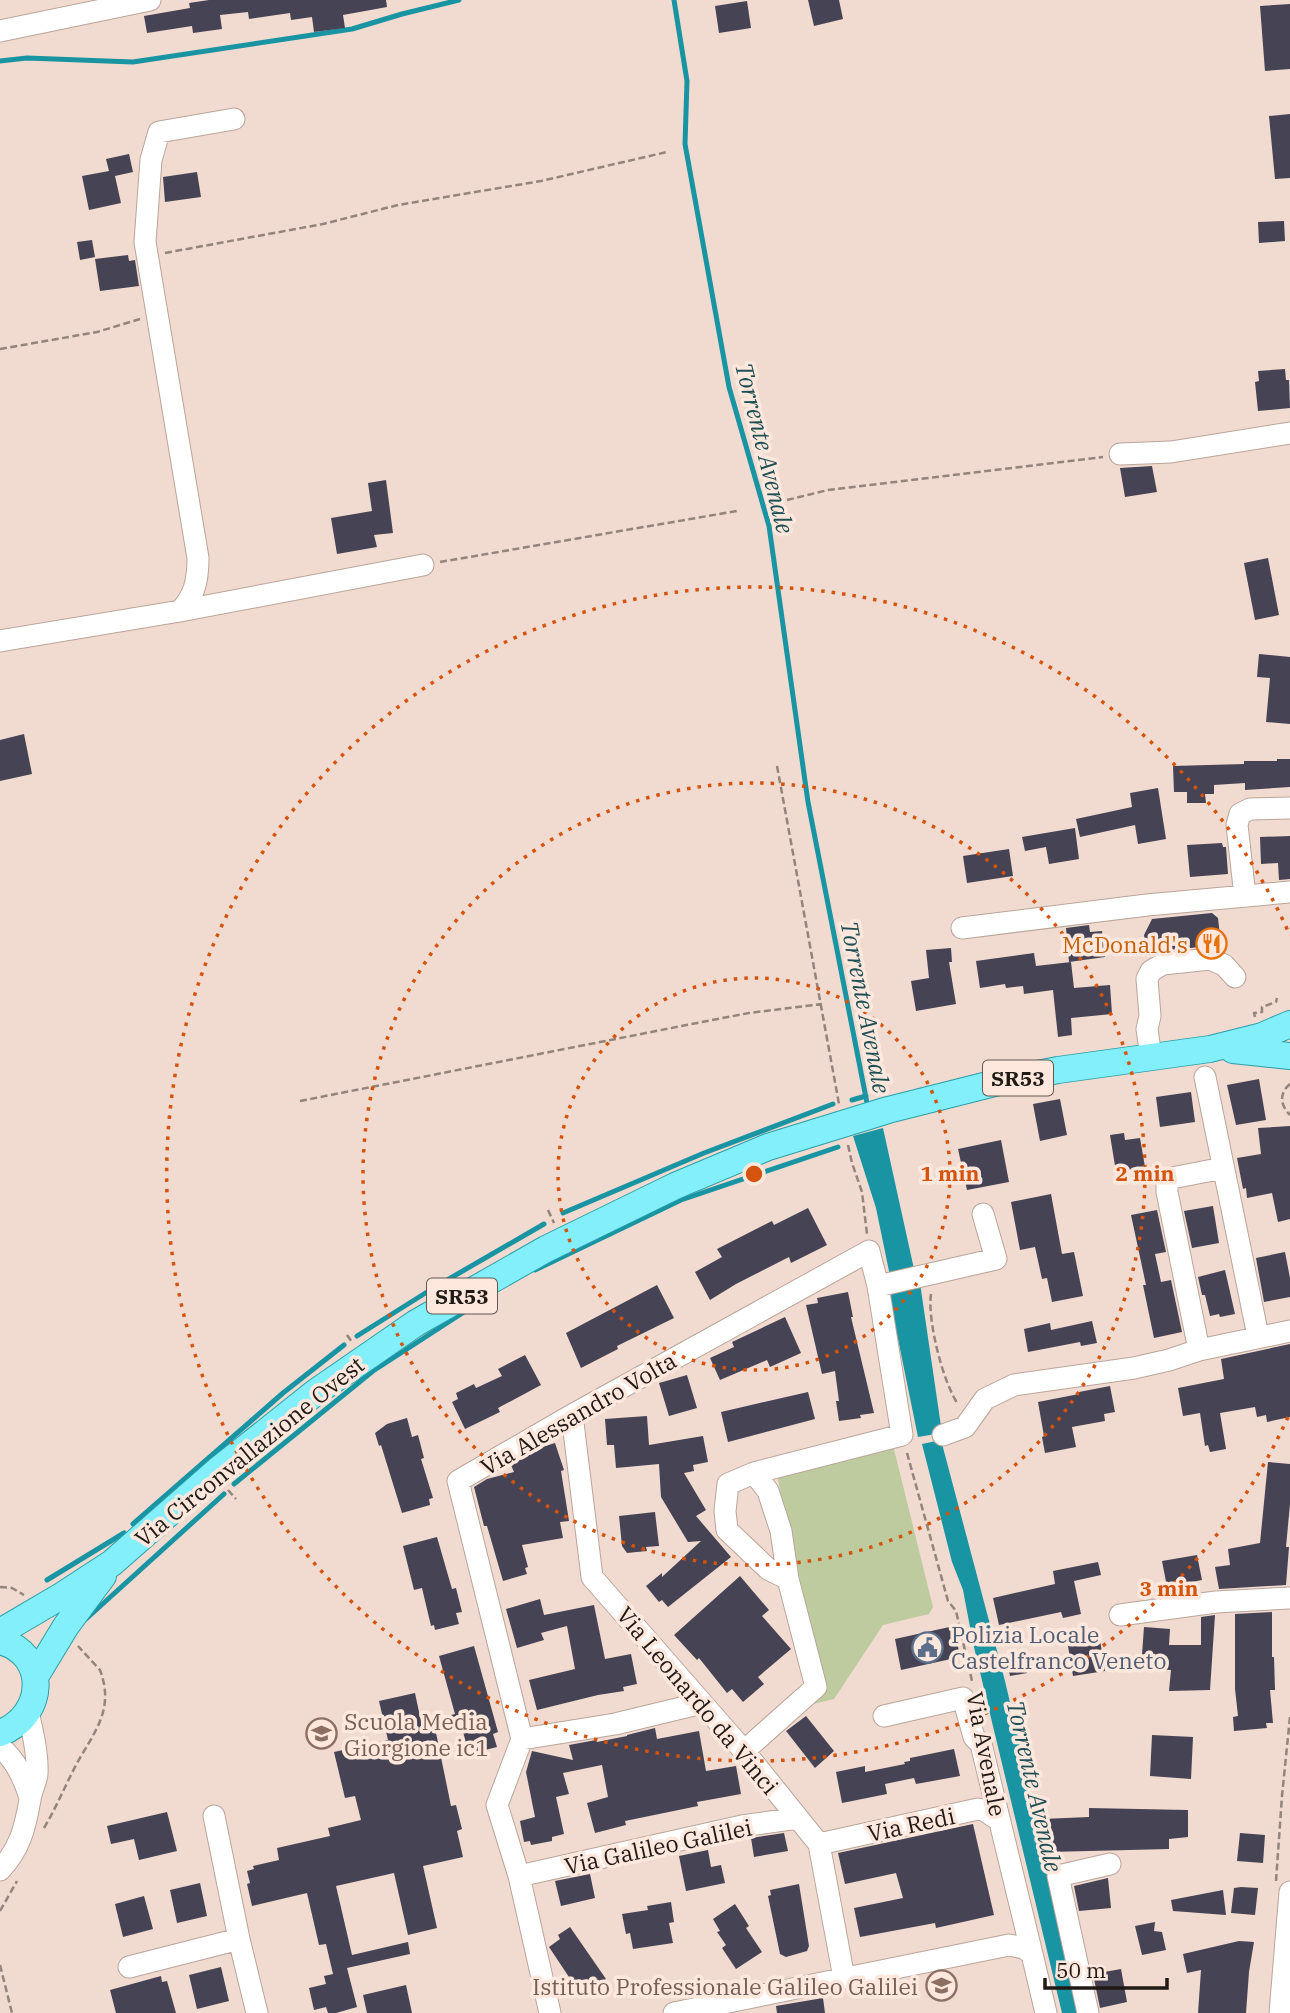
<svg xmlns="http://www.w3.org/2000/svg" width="1290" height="2013" font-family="'IBM Plex Serif',serif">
  <rect width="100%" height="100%" fill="#f1dbd0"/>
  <path fill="#becb9f" d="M892,1441L933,1607L929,1614L883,1625L834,1699L800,1707L824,1679L782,1505L778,1477Z"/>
  <path fill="#1894a3" d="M883,1128L914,1269L890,1276L876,1208L853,1136Z
    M920,1283L942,1433L918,1437L889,1295L890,1292Z
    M941,1440L1005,1681L1082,2013H1062L973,1643L963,1590L952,1562L922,1444Z"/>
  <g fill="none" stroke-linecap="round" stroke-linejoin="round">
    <path stroke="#1894a3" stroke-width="5" d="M674,0L687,81L685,144L729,387L769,526L808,802L868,1108
      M0,61L27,58L133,62L352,29L402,14L459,0
      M852,1100L866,1096
      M563,1213L704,1153L833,1104
      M535,1270L681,1200L838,1147
      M357,1336L435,1287L544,1224
      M234,1484L373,1371L481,1301
      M133,1524L283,1393L344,1345
      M47,1580L124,1533
      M86,1619L224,1494"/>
  </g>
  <path fill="#454354" d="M209,0H386L387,7L343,15L345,28L314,32L312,17L291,20L290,13L249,19L248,12L220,15L222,29L193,33L192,26L147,33L144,16L190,8L189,3Z
    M808,0H839L843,19L814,26Z
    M747,1L751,28L719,33L715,6Z
    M1290,4V69L1265,71L1260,6Z
    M1290,114V178L1275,179L1269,116Z
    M129,154L133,172L115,176L121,203L89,210L82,176L109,171L106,159Z
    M197,172L201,197L165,202L163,177Z
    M1284,221L1285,241L1259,243L1258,222Z
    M92,240L95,257L80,260L77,242Z
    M128,255L129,261L135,260L139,286L100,291L95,259Z
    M1285,369L1286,380H1289L1290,408L1258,411L1255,382L1259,381L1258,371Z
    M1152,466L1157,492L1125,497L1120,468Z
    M386,480L393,533L374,535L377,547L337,554L331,518L372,511L368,483Z
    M1268,558L1279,615L1255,620L1244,563Z
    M1259,654L1290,657V724L1266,722L1270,678L1257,677Z
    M24,734L32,774L0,781V740Z
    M1277,759H1290V787L1245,790V783L1214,785V794H1205L1206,803H1187V792H1174L1173,766L1244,764V761H1277Z
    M1158,788L1166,839L1138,844L1135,825L1080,837L1076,819L1132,807L1130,793Z
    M1075,828L1079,859L1049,864L1046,847L1025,851L1022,837Z
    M1290,836V879L1279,880L1278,863L1261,864L1260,837Z
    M1222,843L1223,847H1226L1228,874L1190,877L1187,845Z
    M1009,849L1013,876L967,883L963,856Z
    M1212,913L1218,918L1221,945L1218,948L1209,946L1162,951L1150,956L1147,954L1144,935L1152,919Z
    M1089,925L1090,932L1102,931L1105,957L1069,962L1066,928Z
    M951,948L952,962H949L956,1004L916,1011L911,981L929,978L926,950Z
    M1034,953L1036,966L1071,962L1074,988L1110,985L1112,1014L1071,1018L1072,1035L1058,1037L1053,990L1024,994L1023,986L1006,988L1005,984L980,988L976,961Z
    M1259,1079L1266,1120L1236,1125L1227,1085Z
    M1191,1092L1195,1122L1160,1127L1156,1097Z
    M1060,1099L1067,1135L1040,1141L1033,1104Z
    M1290,1126V1219L1278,1222L1272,1193L1247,1198L1246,1188L1243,1189L1237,1158L1261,1154L1258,1128Z
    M1124,1133L1125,1140L1140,1138L1145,1167L1116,1172L1110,1135Z
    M1001,1140L1009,1182L967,1190L958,1149Z
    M1051,1194L1062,1254L1074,1252L1083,1296L1052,1302L1047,1278L1042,1279L1035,1247L1020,1250L1011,1202Z
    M1213,1206L1219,1243L1192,1248L1184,1211Z
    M808,1208L827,1245L791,1263L789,1257L736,1284L710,1300L695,1272L722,1257L717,1249L772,1221L774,1225Z
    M1157,1210L1166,1252L1155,1254L1161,1282L1171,1280L1182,1332L1154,1338L1143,1285H1146L1131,1215Z
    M1285,1252L1290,1278V1297L1264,1302L1256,1258Z
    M1225,1270L1235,1314L1220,1317L1219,1314L1210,1316L1205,1295H1202L1198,1277Z
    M657,1285L674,1318L617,1346L618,1349L581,1368L566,1333Z
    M848,1292L853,1317H851L874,1413L860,1415L861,1418L839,1421L836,1401H839L835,1371L822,1374L806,1305L818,1303L817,1298Z
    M785,1317L801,1353L770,1367L767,1360L720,1380L710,1358L734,1347L732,1342Z
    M1092,1321L1097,1343L1081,1346L1080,1342L1028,1352L1024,1329L1050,1323L1051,1330Z
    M1290,1344V1417L1267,1422L1266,1415L1257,1417L1255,1407L1220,1413L1226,1449L1210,1452L1208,1445L1205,1446L1200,1413L1183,1416L1178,1388L1224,1379L1221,1359Z
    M525,1355L541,1385L498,1408L500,1412L465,1429L452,1402L458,1399L456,1393L474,1384L476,1388L502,1376L498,1369Z
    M687,1375L697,1408L669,1416L659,1383Z
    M1110,1386L1115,1412L1104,1414L1105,1421L1072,1427L1076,1447L1045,1453L1042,1437L1044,1436L1038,1402L1079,1394V1392Z
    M808,1392L815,1419L728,1442L721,1412Z
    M647,1416L649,1445L703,1436L708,1462L693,1465L694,1471L684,1473L706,1510L696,1516L731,1557L668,1607L662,1600L659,1602L646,1586L662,1573V1577L701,1541L688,1542L661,1497L659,1464L616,1468L614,1445H607L605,1419Z
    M407,1418L412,1437L418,1435L424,1458L421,1459L433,1498L429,1499L430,1505L402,1513L381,1445L379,1446L375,1433L387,1424Z
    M555,1443L564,1470L561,1471L569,1521L560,1522L563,1538L522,1545L528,1567L525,1568L527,1574L503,1581L487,1526H484L474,1487L487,1479L514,1472L511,1465L545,1446Z
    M1268,1462L1290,1464V1504L1286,1547H1289L1286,1585L1219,1589L1215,1567L1230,1565L1228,1549L1260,1543Z
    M655,1512L659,1546L646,1547L647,1551L627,1553L622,1546L619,1516Z
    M437,1537L452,1589L456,1588L462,1612L456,1613L459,1624L435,1630L434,1625L431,1626L422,1588L414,1590L403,1546Z
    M1197,1555L1202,1580L1167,1587L1162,1561Z
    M1098,1562L1101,1575L1074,1581L1081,1614L1063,1618L1061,1612L999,1625L993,1598L1055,1584L1053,1571Z
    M740,1576L769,1610L762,1616L791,1649L758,1677L764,1684L743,1702L732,1689L727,1693L699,1658L697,1660L674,1635Z
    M540,1599L544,1615L594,1605L605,1659L631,1654L637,1684L623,1687L624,1691L598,1695L537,1710L529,1680L575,1669L567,1626L541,1633L544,1640L517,1648L506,1609Z
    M1272,1612V1657H1274L1275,1690H1270L1273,1723H1266L1267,1728L1234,1731L1233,1717L1238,1716L1235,1689V1614Z
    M1215,1615L1210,1690L1169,1691L1171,1670L1141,1668L1144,1627L1170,1629L1169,1645H1201V1617Z
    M954,1626L960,1657L901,1670L895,1639Z
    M1099,1634L1105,1671L1073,1676L1068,1646L1080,1644L1079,1637Z
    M474,1646L498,1732L493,1734L497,1747L469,1754L462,1728L455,1730L451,1715L455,1714L439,1656Z
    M1023,1653L1027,1673L1010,1676L1006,1656Z
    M415,1693L423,1731L435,1728L451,1806L456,1805L462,1829L457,1831L463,1857L423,1866L437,1928L408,1935L394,1873L336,1886L352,1955L408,1942L410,1954L347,1968L357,2007L336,2013H328L326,2007L314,2010L309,1988L326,1984L324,1976L333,1974L326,1944L319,1945L307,1893L252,1906L247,1884L250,1883L247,1871L254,1869L253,1866L279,1860L277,1848L330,1836L328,1828L361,1820L355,1796L345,1798L334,1752L388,1740L379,1701Z
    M806,1716L834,1751L815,1768L786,1731Z
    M655,1728L657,1739L699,1731L706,1771L736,1766L741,1794L697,1802L698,1806L625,1821L626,1825L595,1833L587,1803L608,1797L602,1765L563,1773L569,1794L556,1797L564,1834L552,1837V1841L531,1845L530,1841L524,1842L520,1821L535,1817L526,1772L532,1751L573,1760L569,1745L596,1740L597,1742L627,1736V1735Z
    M1152,1735L1193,1737L1191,1779L1150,1776Z
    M954,1749L960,1776L916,1784L914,1778L885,1784L887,1794L842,1803L836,1772L865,1766V1772L905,1764L904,1762L910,1761V1758Z
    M1089,1808L1188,1810V1837L1169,1839V1849L1049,1852L1042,1819L1089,1817Z
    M167,1812L177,1851L139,1860L134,1839L111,1844L107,1826Z
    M973,1824L994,1915L936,1928L935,1923L860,1937L854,1908L903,1898L896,1873L845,1884L838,1853Z
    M784,1833L788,1851L754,1857L751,1838Z
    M1240,1833L1265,1835L1263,1863L1237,1861Z
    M708,1850L711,1867L721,1865L725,1883L686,1891L679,1856Z
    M590,1874L595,1898L561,1906L555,1881Z
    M1108,1878L1111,1908L1079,1911L1074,1886Z
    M200,1883L207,1916L177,1923L170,1890Z
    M799,1884L809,1946L807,1951L786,1957L780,1954L768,1896L771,1895L770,1890Z
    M1241,1887L1258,1888L1255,1915L1231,1913L1234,1888Z
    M1223,1890L1226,1915L1173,1911L1171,1900Z
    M144,1896L153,1929L123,1937L115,1904Z
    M671,1902L674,1922L669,1923L673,1943L633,1949L630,1933L626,1934L622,1914L648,1910L647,1906Z
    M735,1904L749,1926L746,1928L762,1952L736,1969L722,1948L726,1945L717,1932L720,1931L713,1919Z
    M1155,1922L1154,1931L1162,1932L1166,1950L1142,1955L1135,1926Z
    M570,1927L606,1979L594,1988L591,1984L579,1992L549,1947L560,1939L558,1935Z
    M1239,1941L1254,1942L1249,1972L1246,2013H1198L1201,1970L1187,1973L1183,1954Z
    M221,1967L229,2001L197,2009L189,1975Z
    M1121,1969L1127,2002L1100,2008L1093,1974Z
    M161,1976L162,1982L167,1981L176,2013H116L110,1990Z
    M406,1985L412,2013H367L363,1995Z
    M823,1998L825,2013H777L776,2006Z"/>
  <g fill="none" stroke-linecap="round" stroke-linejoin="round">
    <defs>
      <path id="minor" d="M0,31L150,0
        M1120,454L1171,452L1290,433
        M180,611L423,565
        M0,641L180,611C195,596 198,579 198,558L145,242L151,160L159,132L234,119
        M1245,896L1237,825L1240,814L1250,809L1290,808
        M962,928L1147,905L1290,892
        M1151,1057L1147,1029L1150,1016L1147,979L1151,971L1163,964L1210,959L1224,965L1235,977
        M1205,1077L1258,1336
        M878,1286L996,1259L983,1214
        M1199,1350L1167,1192V1184L1172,1178L1223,1168
        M572,1415L592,1577L744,1751L819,1844L844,1978
        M943,1435L965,1427L985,1399L1014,1385L1134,1368L1169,1360L1199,1350L1290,1331
        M754,1473L728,1484L725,1511L727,1530L768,1569L788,1579
        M1120,1615L1216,1602L1290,1598
        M884,1716L963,1698L974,1737L981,1744L1032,1954
        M522,1739L615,1724L702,1703
        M0,1747C16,1760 24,1778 30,1798
        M214,1816L239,1939L257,2013
        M819,1844L978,1809L984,1810L1000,1821
        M0,1870C20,1849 25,1828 30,1800C31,1791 36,1783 37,1774C38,1754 33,1732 28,1713
        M519,1876L742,1826L798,1818
        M129,1967L239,1939
        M550,2013L519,1876L497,1805L522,1739L458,1481L572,1415L869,1251L878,1286L902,1435L754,1473L768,1491L781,1531L788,1579L816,1687L744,1751
        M674,2013L1009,1945L1024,1948L1032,1954L1046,2013
        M1088,2013L1058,1876L1110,1864
        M1280,2013L1290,1892"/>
      <path id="major" d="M1233,1050L1290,1056
        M0,1632L63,1595L112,1563L218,1470L316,1392L416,1323L546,1249L675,1186L768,1147L888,1110L1011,1079L1058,1070L1210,1049L1262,1036L1290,1024
        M0,1641C49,1654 46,1716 0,1733
        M35,1677L66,1626L103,1576"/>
    </defs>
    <use href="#minor" stroke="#baa59a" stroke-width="23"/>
    <use href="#major" stroke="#2b9ea9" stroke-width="28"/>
    <path stroke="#93847c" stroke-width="2.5" stroke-dasharray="7 3.5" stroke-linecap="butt" d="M165,253L323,224L398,205L541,181L667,152
      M0,349L97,332L140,319
      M787,500L828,490L1103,457
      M440,562L737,511
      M777,766L839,1104
      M1255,1017L1254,1013L1262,1012V1007L1276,1002L1277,998
      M1290,1084C1279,1093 1280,1105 1290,1115
      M300,1101L702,1022L749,1013L822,1004
      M848,1145L852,1163L862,1192L867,1234
      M548,1210L554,1223
      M931,1294C927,1319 943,1383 958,1404
      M347,1335L352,1342
      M907,1453L948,1601L956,1611L972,1681
      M228,1490L236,1499
      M0,1587L12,1588L24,1595
      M44,1828C56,1808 65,1786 76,1765C94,1732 115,1710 100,1670L78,1646
      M1276,1881L1282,1796L1290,1717
      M0,1911L17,1881
      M0,1965L12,2013"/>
    <use href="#minor" stroke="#fff" stroke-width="21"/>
    <use href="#major" stroke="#83effb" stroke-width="26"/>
  </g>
  <g fill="none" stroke="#d4530d" stroke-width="3.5" stroke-dasharray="3.5 7">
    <circle cx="754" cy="1174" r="196"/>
    <circle cx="754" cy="1174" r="391"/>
    <path d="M1288 1417A587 587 0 1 1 1288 931"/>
  </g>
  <defs>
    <symbol id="restaurant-ring" viewBox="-11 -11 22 22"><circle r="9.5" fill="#fee8dd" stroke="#e8710a" stroke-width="1.5"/><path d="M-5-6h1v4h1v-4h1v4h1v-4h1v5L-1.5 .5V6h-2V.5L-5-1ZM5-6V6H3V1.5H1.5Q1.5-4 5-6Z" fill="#e8710a"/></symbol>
    <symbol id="civic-ring" viewBox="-11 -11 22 22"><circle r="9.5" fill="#fee8dd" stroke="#5c6f8a" stroke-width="1.5"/><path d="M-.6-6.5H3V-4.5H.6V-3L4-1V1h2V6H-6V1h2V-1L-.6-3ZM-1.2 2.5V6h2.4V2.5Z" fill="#5c6f8a"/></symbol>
    <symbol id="school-ring" viewBox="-11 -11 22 22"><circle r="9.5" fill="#fee8dd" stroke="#8d6e63" stroke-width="1.5"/><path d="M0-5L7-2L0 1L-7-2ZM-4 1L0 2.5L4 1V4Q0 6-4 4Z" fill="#8d6e63"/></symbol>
  </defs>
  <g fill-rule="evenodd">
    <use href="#restaurant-ring" x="1194" y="926" width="35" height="35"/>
    <use href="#civic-ring" x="910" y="1630" width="35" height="35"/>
    <use href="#school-ring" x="304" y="1716" width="35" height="35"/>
    <use href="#school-ring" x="924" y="1968" width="35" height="35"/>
  </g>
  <g text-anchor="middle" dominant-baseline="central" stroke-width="7" stroke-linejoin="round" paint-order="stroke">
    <g fill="#fee8dd" stroke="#635751" stroke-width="2">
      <rect x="983" y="1060.5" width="70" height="35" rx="5"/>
      <rect x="427" y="1278.5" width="70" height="35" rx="5"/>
    </g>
    <g font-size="21" font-weight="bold" fill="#201915">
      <text x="1018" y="1078">SR53</text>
      <text x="462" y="1296">SR53</text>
    </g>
    <g font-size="23" fill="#c56008" stroke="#fee8dd" text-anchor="end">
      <text x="1188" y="944">McDonald's</text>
    </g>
    <g font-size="23" fill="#201915" stroke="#fee8dd">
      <text transform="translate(578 1413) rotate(-30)">Via Alessandro Volta</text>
      <text transform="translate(249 1451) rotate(-39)">Via Circonvallazione Ovest</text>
      <text transform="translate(698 1700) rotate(50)">Via Leonardo da Vinci</text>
      <text transform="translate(987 1754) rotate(79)">Via Avenale</text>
      <text transform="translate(911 1824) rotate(-12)">Via Redi</text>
      <text transform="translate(658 1846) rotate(-12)">Via Galileo Galilei</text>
    </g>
    <g font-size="23" fill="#4e5e75" stroke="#fee8dd" text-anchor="start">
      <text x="951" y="1634">Polizia Locale<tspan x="951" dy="26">Castelfranco Veneto</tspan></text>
    </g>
    <g font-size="23" fill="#785e54" stroke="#fee8dd" text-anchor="start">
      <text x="344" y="1721">Scuola Media<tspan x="344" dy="26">Giorgione ic1</tspan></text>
      <text x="918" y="1986" text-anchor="end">Istituto Professionale Galileo Galilei</text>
    </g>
    <g font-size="24" font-style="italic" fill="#1f4f55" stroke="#fee8dd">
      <text transform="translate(765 448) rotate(76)">Torrente Avenale</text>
      <text transform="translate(866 1007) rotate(79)">Torrente Avenale</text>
      <text transform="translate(1035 1786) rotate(77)">Torrente Avenale</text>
    </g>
  </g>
  <circle cx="754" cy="1174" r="10" fill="#d4530d" stroke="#fee8dd" stroke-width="3.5"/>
  <g font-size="21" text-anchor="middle" font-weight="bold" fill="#d4530d" stroke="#fee8dd" stroke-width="7" stroke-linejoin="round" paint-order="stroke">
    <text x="950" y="1181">1 min</text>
    <text x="1145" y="1181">2 min</text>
    <text x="1169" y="1596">3 min</text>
  </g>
  <path d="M1045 1978v10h122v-10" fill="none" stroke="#201915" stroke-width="3.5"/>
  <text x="1056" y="1978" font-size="21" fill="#201915" stroke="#fee8dd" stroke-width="5" paint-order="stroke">50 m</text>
</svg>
